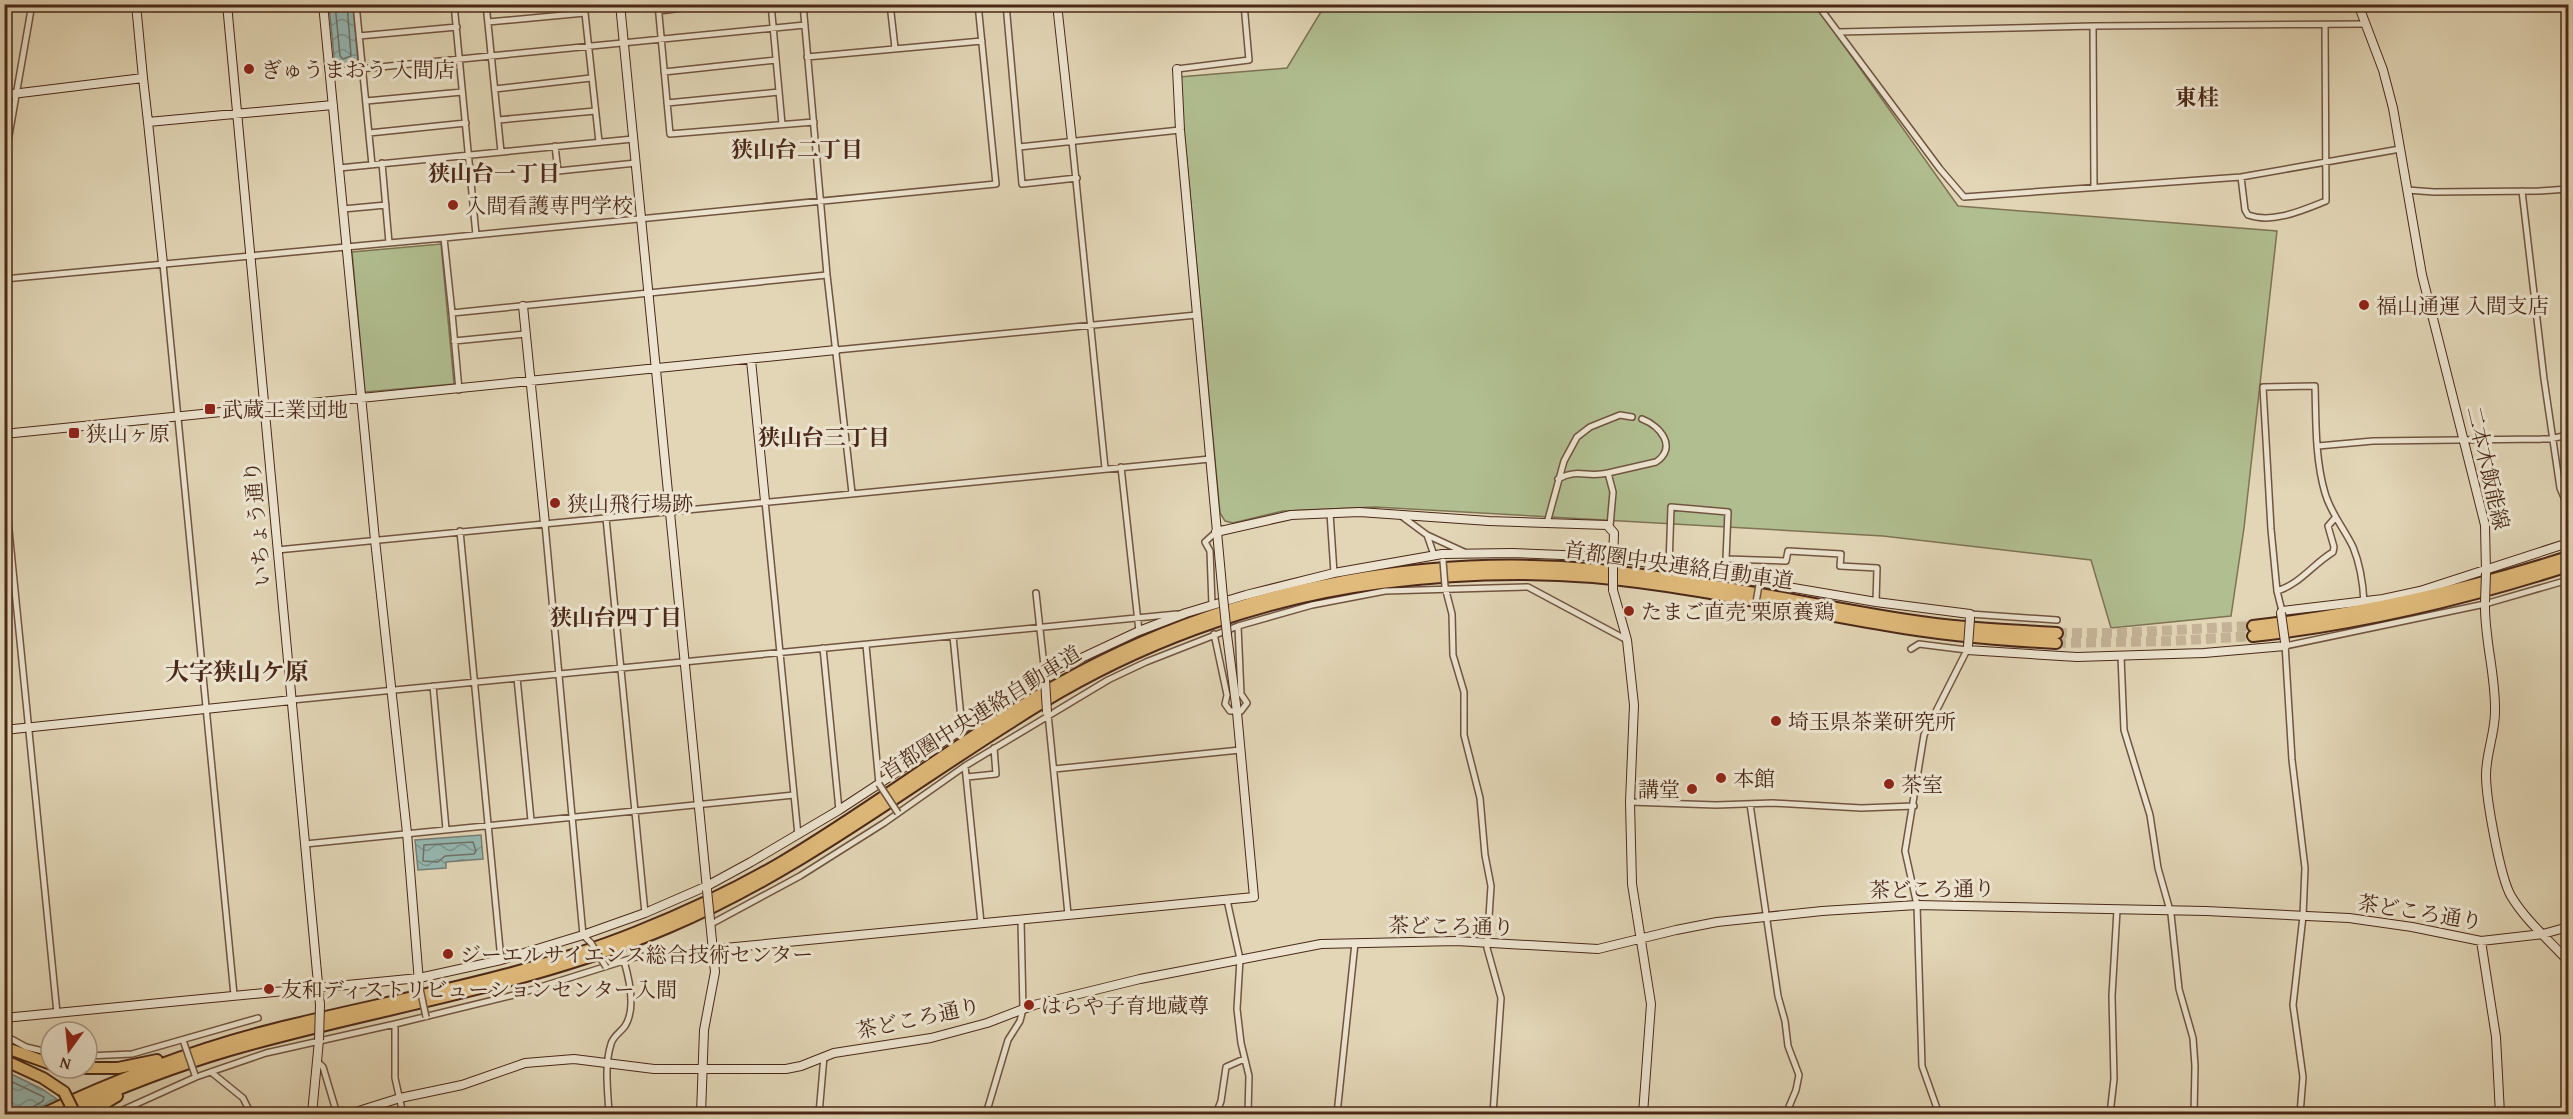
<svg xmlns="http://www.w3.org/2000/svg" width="2573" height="1119" font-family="'Gentium Book Plus','Noto Serif JP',serif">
  <defs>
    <pattern id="water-waves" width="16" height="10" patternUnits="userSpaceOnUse" patternTransform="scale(1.5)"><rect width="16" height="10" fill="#95b8b3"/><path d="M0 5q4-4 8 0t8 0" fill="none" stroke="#7c9691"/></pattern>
  </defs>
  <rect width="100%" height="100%" fill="#e2d6b6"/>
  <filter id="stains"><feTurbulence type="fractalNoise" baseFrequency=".00333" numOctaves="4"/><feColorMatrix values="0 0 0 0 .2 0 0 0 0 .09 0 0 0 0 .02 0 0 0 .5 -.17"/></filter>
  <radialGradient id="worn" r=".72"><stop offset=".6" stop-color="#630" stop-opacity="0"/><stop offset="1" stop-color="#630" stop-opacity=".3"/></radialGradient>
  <path fill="#b1be90" stroke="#7e7354" stroke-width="1.5" d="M1325,5H1815L1958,206L2277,231L2244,528L2231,616L2111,628L2091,560L1883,536L1375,507L1283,511L1233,523L1225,521L1220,513L1179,77L1287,68Z
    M441,244L454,384L365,392L352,252Z"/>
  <path fill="url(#water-waves)" stroke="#777e75" stroke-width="1.5" d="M329,5H353L358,63L335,66Z
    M481,835L483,859L446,862V868L418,870L415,840Z
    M5,1071L42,1089L58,1100L31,1114H5Z"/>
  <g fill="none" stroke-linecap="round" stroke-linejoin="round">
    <path stroke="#707066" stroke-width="1.5" d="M335,4L340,56L343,59L351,56L347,4
      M473,842L476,851L474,854L445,856L438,862L423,861L424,845Z
      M4,1078L44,1097L43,1101L31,1108L30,1114"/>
    <path stroke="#c4b396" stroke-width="10" stroke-dasharray="10 5" stroke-linecap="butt" d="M2057,633H2116L2253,626
      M2056,643L2173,641L2253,636"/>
    <defs>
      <path id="street" d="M356,4L372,165
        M454,4L476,235
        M486,4L501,152
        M584,4L599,142
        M658,4L670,134L814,122
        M771,4L782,124
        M803,4L827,275L852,493
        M890,4L895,48
        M1006,4L1022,184L1077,178
        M1817,4L1940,169L1964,197L2241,177L2400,149
        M659,11L714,4
        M488,22L585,13
        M2093,26L2094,187
        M1839,32L2093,26L2365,24
        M359,36L457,27
        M807,57L982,41
        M1177,69L1249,60L1244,4
        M329,72L805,25
        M664,72L776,60
        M495,89L591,78
        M366,101L462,92
        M667,103L779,92
        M498,120L595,111
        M369,133L466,123
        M1072,141L1105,468
        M555,146L558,171L636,163
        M1019,147L1180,130
        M382,163L389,243L444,238L452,313L827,275
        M4,164L32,4
        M339,168L633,139
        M2241,177L2245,210L2248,215C2273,224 2303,210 2326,201L2325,25
        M2407,190L2434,192L2539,191L2568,189
        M2522,191L2544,379L2560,488L2568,507
        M343,209L386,205
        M444,238L996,184L978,4
        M163,264L234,995
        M4,279L389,243
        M452,313L459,390
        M454,341L525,334
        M836,350L1197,315
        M4,418L6,434
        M2318,446L2373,441L2550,439L2568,435
        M1121,467L1139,631
        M1558,479C1578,468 1586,478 1608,473
        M4,480L57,1013
        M765,501L798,835
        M1330,513L1334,573
        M1400,515L1427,535L1464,552
        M606,518L645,913
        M1547,523L1564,461L1577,437L1590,427L1620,415L1632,417
        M545,524L583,935L591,943
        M1610,526L1613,492L1608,473L1656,462C1678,447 1660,426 1642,419
        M460,531L501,960
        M1427,535L1434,555
        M277,550L1210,459
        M1669,566L1671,507L1728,512L1726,559L1786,561L1788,551L1841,554L1840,566L1877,568L1876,602
        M1445,587L1452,614L1453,655L1464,692V735L1480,798L1485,855L1491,886L1487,948L1501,998L1493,1114
        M2277,591C2300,584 2312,565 2333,552L2334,547L2328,526L2335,518
        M1036,593L1045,675
        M1212,605L1210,551L1205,542L1216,532
        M2282,611L2277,591L2271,529L2263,387L2315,386C2316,421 2315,459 2325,493C2331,514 2344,528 2353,547C2360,564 2363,583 2364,602
        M1970,614L2057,620
        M1214,634L1227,695L1225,704L1230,711H1241L1247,703L1241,694L1238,626
        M953,636L962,728
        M2285,644L2292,760L2305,868L2303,916L2293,1005L2303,1077L2300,1114
        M866,645L879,784
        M2285,646L2485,604L2568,580
        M823,648L839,810
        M1911,649L1919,644L1967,650L1924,735L1905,851L1917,905L1922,1066L1939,1114
        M2121,656L2124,730L2150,815L2158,868L2171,914L2179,989L2193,1038L2195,1066L2194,1114
        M517,678L531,820
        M433,686L446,829
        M292,700L1177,614
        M1048,714L1068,914
        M965,766L981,923
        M1054,769L1240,750
        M967,777L996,774L994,748
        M1630,802L1716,805L1773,803L1861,808L1914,806
        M1750,804L1778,996L1785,1021L1788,1046L1799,1075L1796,1090L1786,1114
        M305,844L794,795
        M1227,900L1240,959L1237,1009L1241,1043L1249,1076L1248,1114
        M711,924L800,876L884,823L965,766L1108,680L1146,662L1238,626L1312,605L1385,591L1528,587L1627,640
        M4,1035L26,1047L51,1053
        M87,1056L132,1054L258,1018
        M318,1062L323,1067L337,1114
        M211,1072L243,1098L251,1114
        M114,1114L196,1077L266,1053L395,1024
        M403,1114L395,1078V1024L518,994L636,957L714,949
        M609,1114C608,1092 604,1066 611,1044C613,1036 621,1032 625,1026C636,1009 629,978 624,961
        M819,1114L824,1056
        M986,1114L1008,1040L1020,1021L1023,1009L1021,920
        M1216,1114L1221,1101L1226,1067L1244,1059
        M1337,1114L1355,943
        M2110,1114L2114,1079L2112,996L2117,910
        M2559,1114L2568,1111"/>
      <path id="secondary" d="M136,4L143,78
        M227,4L320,1005
        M323,4L375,540L407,833L419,982
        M620,4L707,889
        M1057,4L1072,141
        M2358,4L2383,70L2393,108L2422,275L2485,525L2486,573
        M1177,69L1180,130L1223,597
        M4,95L143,78L148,122L333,105
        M148,122L163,264
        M523,306L545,524
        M751,360L765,501
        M4,434L836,350
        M1216,532L1291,515L1359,512L1489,521L1607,525L1614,533L1613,561
        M1613,590L1627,640L1634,705L1630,802L1632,884L1651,1004L1643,1114
        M2485,602C2484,639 2496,675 2495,712C2495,733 2486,754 2486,775C2486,798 2500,877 2511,896C2526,921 2549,940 2568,961
        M2281,613L2282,611L2383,599L2420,591L2568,543
        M1968,646L1967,650L2077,657L2204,653L2285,646
        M4,730L292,700
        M2481,941L2496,1037L2500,1114
        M714,949L1254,897L1237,712L1227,635
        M4,1018L419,978L501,960L583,935L645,913L707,886L751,862L839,810L1045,675L1139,631L1186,613L1246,595L1334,573L1442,554L1512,553L1613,557L1876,602L1970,614V619
        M312,1114L319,1040
        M349,1114L400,1098L462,1085L525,1063L574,1059L654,1069H786L801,1066L834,1053L931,1038L987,1023L1034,1005L1140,979L1321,944L1456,941L1598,949L1676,930L1717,922L1822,911L1917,905L2206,911L2349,918L2412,927L2481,941L2543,934L2568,927
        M701,1114L704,1030L715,972L710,920"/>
      <path id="highway" d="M2253,626C2361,614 2465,590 2568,557
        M2253,636C2361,624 2466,599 2568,566
        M4,1047L51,1064
        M4,1060L43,1078L64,1092
        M71,1068H118L157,1060
        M43,1114C117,1079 195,1049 275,1029C396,999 520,979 637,932C687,912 736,889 782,862C890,798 987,718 1100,662C1253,586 1430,553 1600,570C1703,580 1805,604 1907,620C1957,628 2007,630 2057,633
        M61,1114C116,1089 172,1067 230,1050C378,1007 526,988 669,927C811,867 929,769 1060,692C1157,636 1270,597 1381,583C1451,574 1522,571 1593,577C1692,586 1789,609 1886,625C1942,635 1999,640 2056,643
        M87,1114L117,1096"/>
    </defs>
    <use href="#street" stroke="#715440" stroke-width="8"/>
    <use href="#secondary" stroke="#4b2818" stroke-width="10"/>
    <use href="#highway" stroke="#4b2818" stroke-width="14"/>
    <use href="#street" stroke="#ece4d0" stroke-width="5"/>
    <use href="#secondary" stroke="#ece4d0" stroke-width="8"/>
    <use href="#highway" stroke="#e1bb7b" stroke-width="10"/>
    <defs>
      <path id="street-bridge" d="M1443,561L1445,586
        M1754,614L1759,585
        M879,784L898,813
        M591,943L606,967
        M419,984L426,1017
        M184,1043L195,1075"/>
      <path id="secondary-bridge" d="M1613,590V564
        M1223,597L1227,635
        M2485,602L2486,573
        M2281,613L2285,642
        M1968,646L1970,619
        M1045,680L1047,712
        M707,890L710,920
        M319,1040L320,1005"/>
      <path id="highway-bridge" d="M64,1092L75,1114"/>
    </defs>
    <use href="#street-bridge" stroke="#715440" stroke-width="8" stroke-linecap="butt"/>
    <use href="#secondary-bridge" stroke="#4b2818" stroke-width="10" stroke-linecap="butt"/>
    <use href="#highway-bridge" stroke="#4b2818" stroke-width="14" stroke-linecap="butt"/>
    <use href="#street-bridge" stroke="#ece4d0" stroke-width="5"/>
    <use href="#secondary-bridge" stroke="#ece4d0" stroke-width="8"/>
    <use href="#highway-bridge" stroke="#e1bb7b" stroke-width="10"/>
  </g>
  <g fill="#8f2418" stroke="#ece4d0" stroke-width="2">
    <circle cx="249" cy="69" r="6"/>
    <circle cx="453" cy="205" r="6"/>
    <circle cx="2364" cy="305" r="6"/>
    <rect x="204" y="403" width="12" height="12" rx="3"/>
    <rect x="68" y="427" width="12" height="12" rx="3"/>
    <circle cx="555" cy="503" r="6"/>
    <circle cx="1629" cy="611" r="6"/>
    <circle cx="1776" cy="721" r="6"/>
    <circle cx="1721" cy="778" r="6"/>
    <circle cx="1889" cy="784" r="6"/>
    <circle cx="1692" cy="789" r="6"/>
    <circle cx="448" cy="954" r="6"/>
    <circle cx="269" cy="989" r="6"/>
    <circle cx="1029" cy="1005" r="6"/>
  </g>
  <g text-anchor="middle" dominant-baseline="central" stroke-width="6" stroke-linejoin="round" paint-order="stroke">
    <g font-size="21" fill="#4b2818" stroke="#ece4d0" text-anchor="start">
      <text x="261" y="69">ぎゅうまおう 入間店</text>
      <text x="465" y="205">入間看護専門学校</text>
      <text x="2376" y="305">福山通運 入間支店</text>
      <text x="222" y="409">武蔵工業団地</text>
      <text x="86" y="433">狭山ヶ原</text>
      <text x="567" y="503">狭山飛行場跡</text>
      <text x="1641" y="611">たまご直売 栗原養鶏</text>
      <text x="1788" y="721">埼玉県茶業研究所</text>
      <text x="1733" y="778">本館</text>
      <text x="1901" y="784">茶室</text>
      <text x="1680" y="789" text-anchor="end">講堂</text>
      <text x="460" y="954">ジーエルサイエンス総合技術センター</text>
      <text x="281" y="989">友和ディストリビューションセンター入間</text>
      <text x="1041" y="1005">はらや子育地蔵尊</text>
    </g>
    <g font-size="21" fill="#4b2818" stroke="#ece4d0">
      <text transform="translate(2488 468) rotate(77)">二本木飯能線</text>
      <text transform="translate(257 524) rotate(-95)">いちょう通り</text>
      <text transform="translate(1679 565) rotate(8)">首都圏中央連絡自動車道</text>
      <text transform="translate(981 712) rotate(-32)">首都圏中央連絡自動車道</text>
      <text transform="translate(1932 889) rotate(-1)">茶どころ通り</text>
      <text transform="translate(2420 912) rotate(9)">茶どころ通り</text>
      <text transform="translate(1451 926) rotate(1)">茶どころ通り</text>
      <text transform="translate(918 1018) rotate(-12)">茶どころ通り</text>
    </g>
    <g font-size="22" font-weight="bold" fill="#4b2818" stroke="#ece4d0">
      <text x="2197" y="97">東桂</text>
      <text x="797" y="149">狭山台二丁目</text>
      <text x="494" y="173">狭山台一丁目</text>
      <text x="824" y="437">狭山台三丁目</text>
      <text x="616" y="617">狭山台四丁目</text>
    </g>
    <g font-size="24" font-weight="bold" fill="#4b2818" stroke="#ece4d0">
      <text x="237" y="671">大字狭山ケ原</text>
    </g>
  </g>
  <rect width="2573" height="1119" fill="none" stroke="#e2d6b6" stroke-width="24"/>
  <rect x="6" y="6" width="2561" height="1107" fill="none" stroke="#4b2818" stroke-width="3"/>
  <rect x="12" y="12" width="2549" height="1095" fill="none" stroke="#4b2818" stroke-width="1.5"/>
  <g transform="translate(69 1050) rotate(195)"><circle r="28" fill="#ece4d0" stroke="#ac9986" stroke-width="1.5"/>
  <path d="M0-4.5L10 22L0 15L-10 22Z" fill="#8f2418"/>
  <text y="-9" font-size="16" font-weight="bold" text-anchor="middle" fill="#4b2818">N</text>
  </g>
  <rect width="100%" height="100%" filter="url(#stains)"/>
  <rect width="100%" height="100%" fill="url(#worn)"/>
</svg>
